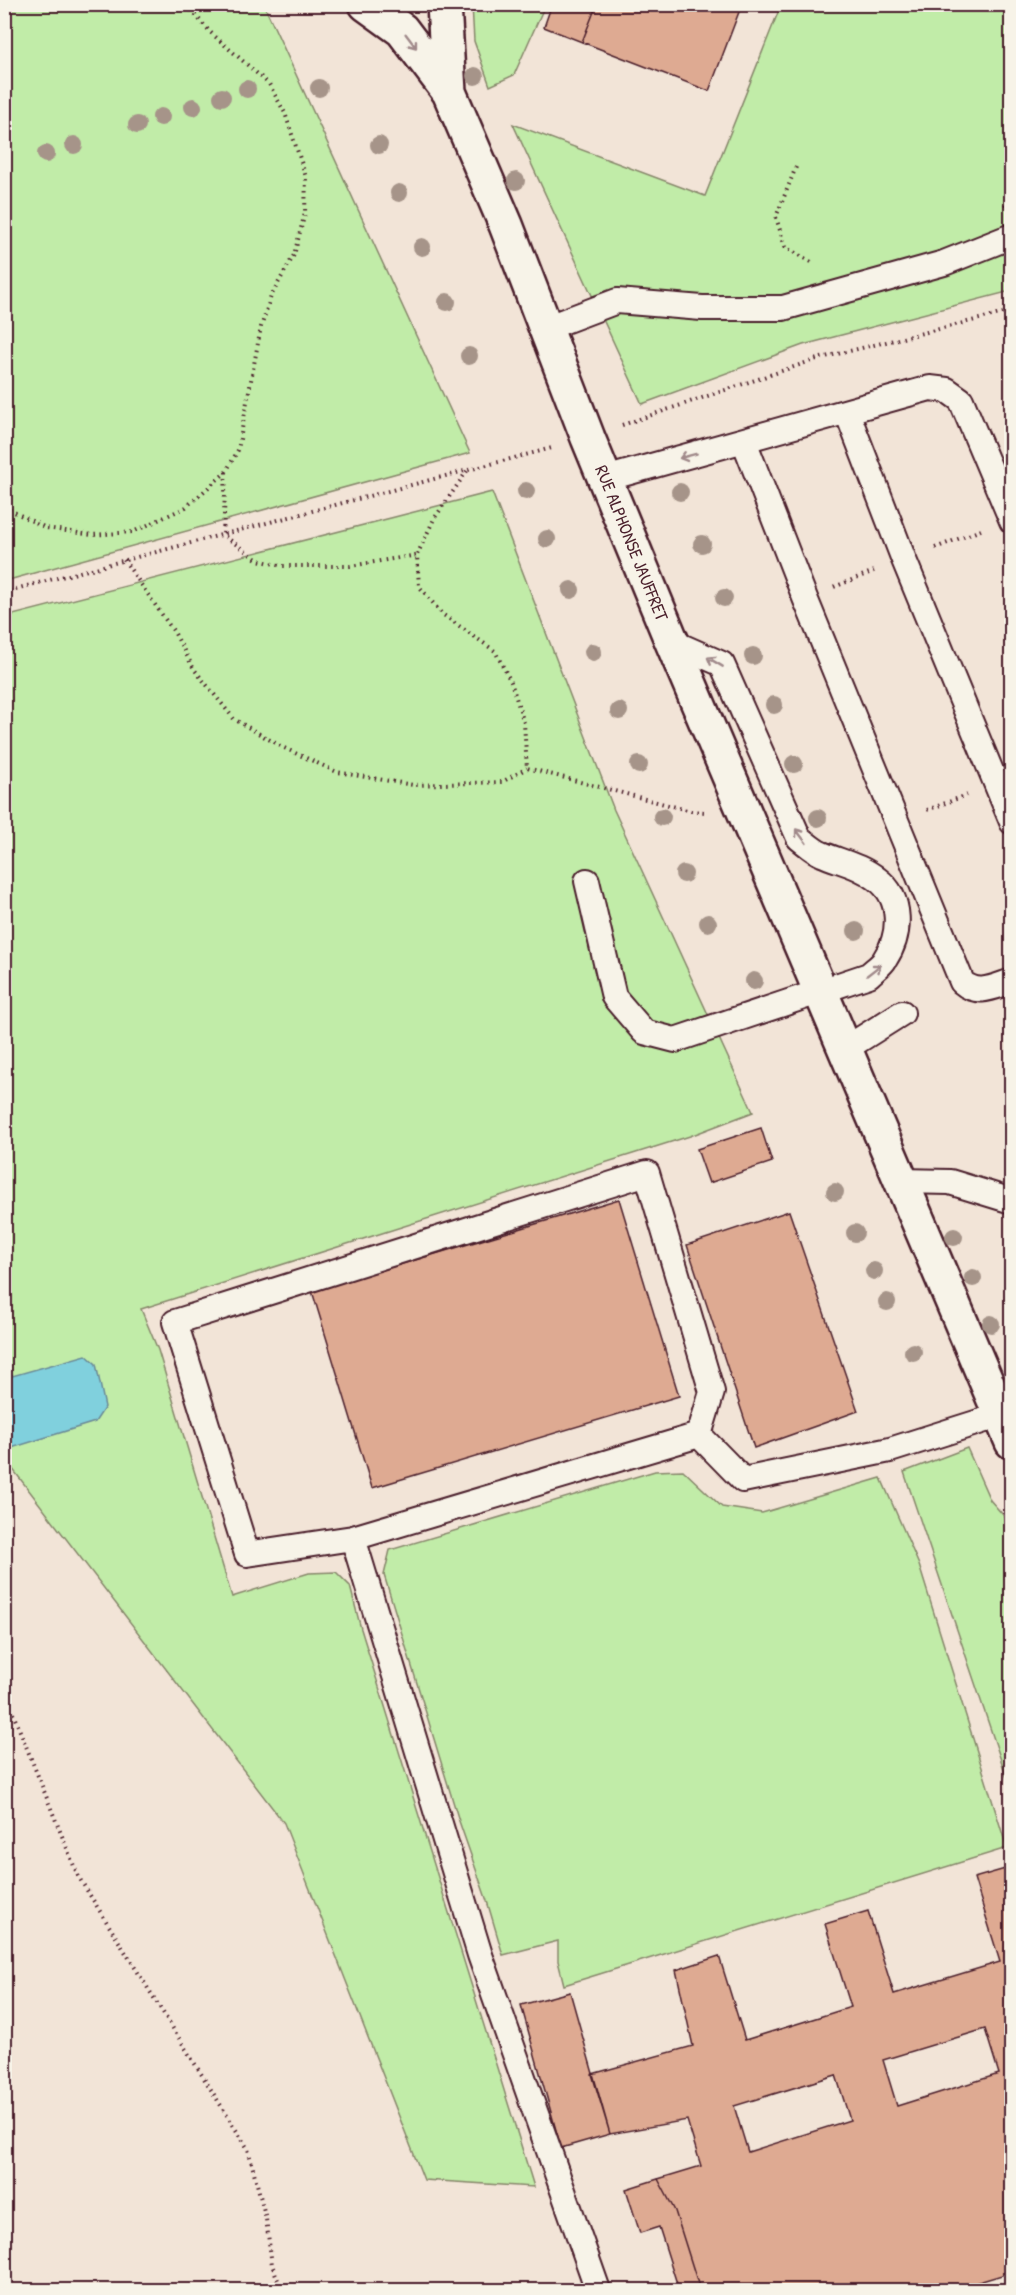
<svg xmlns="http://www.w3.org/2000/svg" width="1016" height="2295" font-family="'Patrick Hand',sans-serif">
  <rect width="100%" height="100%" fill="#f2e4d7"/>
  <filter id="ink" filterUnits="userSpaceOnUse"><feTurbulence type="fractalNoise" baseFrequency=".0167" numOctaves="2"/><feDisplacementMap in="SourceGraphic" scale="12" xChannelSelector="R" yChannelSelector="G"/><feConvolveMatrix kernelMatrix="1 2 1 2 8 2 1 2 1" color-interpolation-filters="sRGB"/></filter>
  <g filter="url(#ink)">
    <path fill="#c1eca8" stroke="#86866a" stroke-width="1.5" d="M472,4L545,5L514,75L490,86L474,41Z
      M4,5H264L470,453L5,581Z
      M781,5H1011V291L803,345L642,404L513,124L705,196Z
      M492,492L614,810L753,1112L690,1136L141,1309L158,1350L232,1597L309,1573L336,1572L350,1586L361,1629L534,2187L424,2180L284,1823L5,1459V617Z
      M967,1448L990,1500L1011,1524V1790L904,1472Z
      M683,1470L722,1507L762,1513L881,1478L919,1565L1007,1848L564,1985L558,1961V1941L503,1955L487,1901L459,1821L384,1575L390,1550L655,1471Z"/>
    <path fill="#80d0dd" stroke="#6a8996" stroke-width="1.5" d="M86,1355L96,1364L105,1407L95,1422L5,1450V1378Z"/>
    <path fill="#deaa92" stroke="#4a1f2b" stroke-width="1.5" fill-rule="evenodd" d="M552,4H597L582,42L544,27Z
      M597,4H742L709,91L582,42Z
      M761,1128L772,1162L709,1183L697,1149Z
      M619,1199L679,1396L372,1488L312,1291Z
      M789,1211L858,1411L754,1448L687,1245Z
      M1012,1867V2272L952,2290H700L675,2211L658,2179L701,2166L687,2120L610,2134L592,2074L693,2046L676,1970L719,1956L745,2040L851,2007L825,1924L868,1911L894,1994L1000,1962L974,1878ZM985,2029L999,2074L897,2106L883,2060ZM836,2075L850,2120L748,2152L734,2106Z
      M570,1992L610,2134L561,2148L521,2005Z
      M658,2179L675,2211L700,2290H679L659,2227L640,2233L626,2189Z"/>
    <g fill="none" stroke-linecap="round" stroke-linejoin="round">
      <defs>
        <path id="lane" d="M546,328L617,301L702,308H783L944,263L1012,236
          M847,412L904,560L1012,822
          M744,441L805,598L962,982C978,996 993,987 1012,981
          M605,479L930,388L947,390L961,400L1012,521
          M587,881L614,997L644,1032L675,1040L869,975C874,970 882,965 885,959C901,935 903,898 877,879C861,866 841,862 822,854C814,851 807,844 799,838L722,664L672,642
          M845,1049L902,1013
          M900,1181L950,1182L1012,1201
          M353,1538L247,1554L175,1322L647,1173L712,1392L699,1435
          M598,2290L480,1955L353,1538L699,1435L743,1480L890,1450L1001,1415"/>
        <path id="street" d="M366,4L402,30L449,92L506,225L588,438L672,642L1012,1442
          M444,4L449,92"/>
      </defs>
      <use href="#lane" stroke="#4a1f2b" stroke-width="28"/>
      <use href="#street" stroke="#4a1f2b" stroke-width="38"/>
      <path stroke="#4a1f2b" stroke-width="4" stroke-dasharray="1.5 4.5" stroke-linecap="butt" d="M796,167L776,217L785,247L815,264
        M1005,206L1012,193
        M622,425L817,359L1012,311
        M467,471L434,519L417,555L419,586L442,614L495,651L511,682L524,723L527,768L691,811L705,812
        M226,472L223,535L258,560L283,566H350L417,555
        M4,507L46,528L92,535L133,532L186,507L226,472L238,450L261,327L271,296L294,255L305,213L306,177L285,113L269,84L210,32L186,4
        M935,548L981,530
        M124,560L174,632L194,669L234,719L282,747L337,772L413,785L502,782L527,768
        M834,587L874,571
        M4,592L552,448
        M927,810L967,795
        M4,1691L78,1876L248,2149L266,2219L272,2265L282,2290"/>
      <use href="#lane" stroke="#f7f3e8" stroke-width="24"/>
      <use href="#street" stroke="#f7f3e8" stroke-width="33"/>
    </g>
    <g fill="#a69489">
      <circle cx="475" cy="76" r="9"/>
      <circle cx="319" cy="88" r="9"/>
      <circle cx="247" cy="89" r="9"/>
      <circle cx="222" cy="97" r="9"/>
      <circle cx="193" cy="107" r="9"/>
      <circle cx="161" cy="117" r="9"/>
      <circle cx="137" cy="125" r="9"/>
      <circle cx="74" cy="145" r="9"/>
      <circle cx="379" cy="145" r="9"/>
      <circle cx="46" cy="154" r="9"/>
      <circle cx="516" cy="181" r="9"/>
      <circle cx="399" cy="193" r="9"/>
      <circle cx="422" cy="247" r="9"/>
      <circle cx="447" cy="302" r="9"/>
      <circle cx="469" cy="356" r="9"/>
      <circle cx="526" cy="491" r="9"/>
      <circle cx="680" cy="492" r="9"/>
      <circle cx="547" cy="539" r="9"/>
      <circle cx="702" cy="544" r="9"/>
      <circle cx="571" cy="590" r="9"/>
      <circle cx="724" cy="598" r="9"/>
      <circle cx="593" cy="652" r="9"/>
      <circle cx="753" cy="656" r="9"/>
      <circle cx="774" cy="705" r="9"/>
      <circle cx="619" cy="711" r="9"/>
      <circle cx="794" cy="764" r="9"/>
      <circle cx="639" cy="765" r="9"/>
      <circle cx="662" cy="817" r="9"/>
      <circle cx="818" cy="818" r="9"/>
      <circle cx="684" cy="874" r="9"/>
      <circle cx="708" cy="923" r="9"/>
      <circle cx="856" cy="931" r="9"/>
      <circle cx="754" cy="981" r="9"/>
      <circle cx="835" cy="1192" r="9"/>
      <circle cx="855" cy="1233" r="9"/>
      <circle cx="954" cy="1237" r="9"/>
      <circle cx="874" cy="1271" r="9"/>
      <circle cx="973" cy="1278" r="9"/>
      <circle cx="887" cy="1302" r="9"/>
      <circle cx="991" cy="1324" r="9"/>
      <circle cx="913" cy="1352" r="9"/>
    </g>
    <defs><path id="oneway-shaft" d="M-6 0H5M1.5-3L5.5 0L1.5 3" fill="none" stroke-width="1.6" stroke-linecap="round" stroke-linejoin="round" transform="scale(1.5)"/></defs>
    <g stroke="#a0898a">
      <use href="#oneway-shaft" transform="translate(411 41) rotate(53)"/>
      <use href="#oneway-shaft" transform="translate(688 456) rotate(165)"/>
      <use href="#oneway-shaft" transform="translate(715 662) rotate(-149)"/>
      <use href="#oneway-shaft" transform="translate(801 836) rotate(-127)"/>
      <use href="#oneway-shaft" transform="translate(874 970) rotate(-38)"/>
    </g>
  </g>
  <g text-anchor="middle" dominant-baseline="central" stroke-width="4.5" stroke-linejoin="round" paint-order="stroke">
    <g font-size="18" fill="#4a1f2b" stroke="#f7f3e8">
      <text transform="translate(632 543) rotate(68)">RUE ALPHONSE JAUFFRET</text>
    </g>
  </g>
  <rect width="1016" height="2295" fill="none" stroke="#f7f3e8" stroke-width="24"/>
  <rect x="12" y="12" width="992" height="2271" fill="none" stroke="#4a1f2b" stroke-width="2" filter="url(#ink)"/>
</svg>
